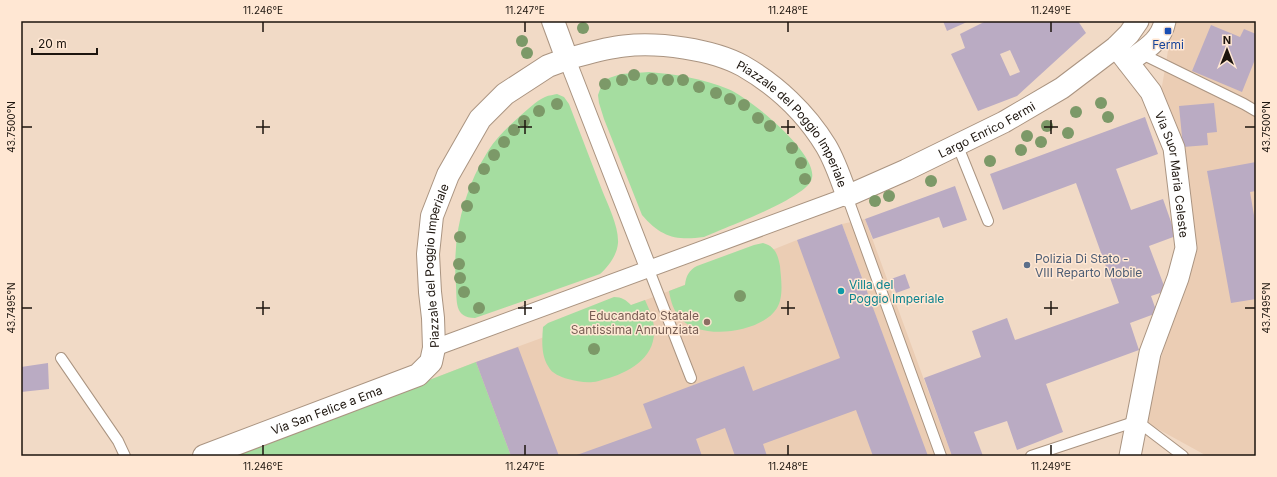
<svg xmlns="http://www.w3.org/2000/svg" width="1277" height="477" font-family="Inter,sans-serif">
  <rect width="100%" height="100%" fill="#f1dac6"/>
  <path fill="#ebcdb4" d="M1173,21H1256V456H1207L1147,423V407L1190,256L1159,104Z
    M865,219L952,456H232L476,362L659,295L797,240L885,341L842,224Z"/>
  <path fill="#a5dda0" d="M649,72C674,74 705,79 728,89C749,97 823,157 811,181C801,200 726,227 704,237C676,241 661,237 642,215L604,119L599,103L598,95L602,84L609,78L621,74Z
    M557,94L564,97L569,104C580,133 591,161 602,190C608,205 619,227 618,243C617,255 609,266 600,274L475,318C454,318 457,301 456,285C452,237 463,191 488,151C496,138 508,127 519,117C527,110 536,101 545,97C549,95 554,95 557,94Z
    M763,243C775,246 778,255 780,266C781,279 784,296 777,308C762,333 701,341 681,319C673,310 671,302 669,291L685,285C686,276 689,270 697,266L754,245Z
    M614,297C622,297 626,300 631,305L645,300C649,309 654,319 654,329C656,358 628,373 605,379C601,380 596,382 593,382C585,383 576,381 568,379C561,377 552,374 548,366C541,355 542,340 543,327L548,323Z
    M476,362L511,456H232Z"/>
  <path fill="#baabc3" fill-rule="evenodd" d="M943,21H966L967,22L947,31Z
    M986,21H1078L1086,33L1017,96L978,111L951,54L965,48L960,34ZM1010,50L1020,72L1010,76L1000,54Z
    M1211,25L1240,37L1244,29L1256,34V57L1242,92L1192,71Z
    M1214,103L1217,132L1207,133L1208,145L1183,147L1179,106Z
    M1145,117L1158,154L1116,169L1131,210L1163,199L1176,236L1149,246L1166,291L1151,296L1157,313L1130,323L1139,350L1046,384L1063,432L1017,450L1007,421L974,432L983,456H952L924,378L981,357L972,331L1007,318L1015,340L1119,303L1076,183L1003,210L990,174Z
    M1256,162V191L1250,192L1256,227V299L1231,303L1207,171Z
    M955,186L967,220L943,228L939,217L873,239L865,219Z
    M842,224L928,456H873L856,410L763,444L767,456H735L725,428L696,439L702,456H574L652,428L643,404L744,366L753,391L840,358L797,240Z
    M905,274L910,288L896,293L891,279Z
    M518,347L559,456H511L476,362Z
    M48,363L49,389L21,392V367Z"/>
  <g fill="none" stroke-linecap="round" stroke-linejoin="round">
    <defs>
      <path id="service" d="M1140,53L1244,104L1256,111
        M957,144L988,221
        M847,196L941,456
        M649,270L691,378
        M61,358L118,441L125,456
        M1031,456L1137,421L1183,456"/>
      <path id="pedestrian" d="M567,59L649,270
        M434,348L847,196"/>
      <g id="minor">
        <path id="s1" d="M1116,47L1151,92L1174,148L1186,248L1178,278L1150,353L1130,456"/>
        <path id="s2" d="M567,59C586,54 604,48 624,46C658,42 712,49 743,66C776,85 806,113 826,146C835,161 841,179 847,196L906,170L1004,122L1062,88L1116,47L1129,34L1138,21"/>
        <path d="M1128,62C1144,50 1161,42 1165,21"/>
      </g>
      <g id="tertiary">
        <path id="s3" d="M204,456L418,375L431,362L434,348L433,318L430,292L428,254L432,216L448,175L480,119L505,94L548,66L567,59L553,21"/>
      </g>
    </defs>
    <use href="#service" stroke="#aa9481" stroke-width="12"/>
    <use href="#pedestrian" stroke="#aa9481" stroke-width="18"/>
    <use href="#minor" stroke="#aa9481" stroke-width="23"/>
    <use href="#tertiary" stroke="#aa9481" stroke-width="24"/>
    <use href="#service" stroke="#fff" stroke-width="10"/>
    <use href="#pedestrian" stroke="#fff" stroke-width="16"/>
    <use href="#minor" stroke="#fff" stroke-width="21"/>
    <use href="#tertiary" stroke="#fff" stroke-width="22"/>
  </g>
  <g fill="#7c9968">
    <circle cx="583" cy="28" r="6"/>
    <circle cx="522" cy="41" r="6"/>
    <circle cx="527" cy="53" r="6"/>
    <circle cx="634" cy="75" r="6"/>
    <circle cx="652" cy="79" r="6"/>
    <circle cx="622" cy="80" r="6"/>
    <circle cx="668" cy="80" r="6"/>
    <circle cx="683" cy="80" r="6"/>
    <circle cx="605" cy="84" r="6"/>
    <circle cx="699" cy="87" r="6"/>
    <circle cx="716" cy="93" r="6"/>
    <circle cx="730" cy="99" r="6"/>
    <circle cx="1101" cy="103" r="6"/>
    <circle cx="557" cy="104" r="6"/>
    <circle cx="744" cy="105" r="6"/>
    <circle cx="539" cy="111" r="6"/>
    <circle cx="1076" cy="112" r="6"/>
    <circle cx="1108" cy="117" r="6"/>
    <circle cx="758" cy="118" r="6"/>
    <circle cx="524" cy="121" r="6"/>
    <circle cx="770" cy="126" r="6"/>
    <circle cx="1047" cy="126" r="6"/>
    <circle cx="514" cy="130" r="6"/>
    <circle cx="1068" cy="133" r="6"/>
    <circle cx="1027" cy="136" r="6"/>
    <circle cx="504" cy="142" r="6"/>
    <circle cx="1041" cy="142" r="6"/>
    <circle cx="792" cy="148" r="6"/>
    <circle cx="1021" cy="150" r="6"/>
    <circle cx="494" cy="155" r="6"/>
    <circle cx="990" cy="161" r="6"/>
    <circle cx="801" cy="163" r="6"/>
    <circle cx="484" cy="169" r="6"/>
    <circle cx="805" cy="179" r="6"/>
    <circle cx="931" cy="181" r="6"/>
    <circle cx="474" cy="188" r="6"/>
    <circle cx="889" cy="196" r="6"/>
    <circle cx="875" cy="201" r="6"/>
    <circle cx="467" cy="206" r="6"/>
    <circle cx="460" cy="237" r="6"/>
    <circle cx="459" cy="264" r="6"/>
    <circle cx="460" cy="278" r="6"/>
    <circle cx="464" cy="292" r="6"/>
    <circle cx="740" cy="296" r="6"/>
    <circle cx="479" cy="308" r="6"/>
    <circle cx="594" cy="349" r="6"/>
  </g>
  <path fill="none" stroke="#1d150e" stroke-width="1.5" d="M263,22V32M525,22V32M788,22V32M1051,22V32M263,120V134M525,120V134M788,120V134M1051,120V134M22,127H32M256,127H270M518,127H532M781,127H795M1044,127H1058M1245,127H1255M263,301V315M525,301V315M788,301V315M1051,301V315M22,308H32M256,308H270M518,308H532M781,308H795M1044,308H1058M1245,308H1255M263,445V455M525,445V455M788,445V455M1051,445V455"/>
  <rect fill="#1a4fb4" stroke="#ffe7d3" stroke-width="1.5" x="1164" y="27" width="8" height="8" rx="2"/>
  <circle fill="#5c6f8a" stroke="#ffe7d3" stroke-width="1.5" cx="1027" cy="265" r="4"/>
  <circle fill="#0f9aa8" stroke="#ffe7d3" stroke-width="1.5" cx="841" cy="291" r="4"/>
  <circle fill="#8d6e63" stroke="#ffe7d3" stroke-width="1.5" cx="707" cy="322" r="4"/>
  <g text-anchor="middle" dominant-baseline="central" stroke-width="3" stroke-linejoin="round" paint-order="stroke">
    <g font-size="12" fill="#164399" stroke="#ffe7d3">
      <text x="1168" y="44">Fermi</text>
    </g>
    <g font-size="12" fill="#1d150e" stroke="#ffe7d3">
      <text stroke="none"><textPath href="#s2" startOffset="258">Piazzale del Poggio Imperiale</textPath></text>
      <text stroke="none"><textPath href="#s2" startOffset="506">Largo Enrico Fermi</textPath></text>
      <text stroke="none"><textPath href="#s1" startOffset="143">Via Suor Maria Celeste</textPath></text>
      <text stroke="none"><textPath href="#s3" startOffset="345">Piazzale del Poggio Imperiale</textPath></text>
      <text stroke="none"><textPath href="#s3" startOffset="131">Via San Felice a Ema</textPath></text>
    </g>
    <g font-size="12" fill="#4e5e75" stroke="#ffe7d3" text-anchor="start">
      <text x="1035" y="258">Polizia Di Stato -<tspan x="1035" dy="14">VIII Reparto Mobile</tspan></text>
    </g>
    <g font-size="12" fill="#0d838f" stroke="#ffe7d3" text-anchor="start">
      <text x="849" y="284">Villa del<tspan x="849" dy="14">Poggio Imperiale</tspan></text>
    </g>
    <g font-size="12" fill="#785e54" stroke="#ffe7d3" text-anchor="end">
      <text x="699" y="315">Educandato Statale<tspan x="699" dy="14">Santissima Annunziata</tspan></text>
    </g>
  </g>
  <rect width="1277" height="477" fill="none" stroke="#ffe7d3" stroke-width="44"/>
  <g transform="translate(1227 50)" stroke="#ffe7d3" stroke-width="3" paint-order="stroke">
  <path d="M0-3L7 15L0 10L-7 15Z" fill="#1d150e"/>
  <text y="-6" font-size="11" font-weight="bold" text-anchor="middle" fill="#1d150e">N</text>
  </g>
  <path d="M32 48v6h65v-6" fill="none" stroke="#1d150e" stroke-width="2"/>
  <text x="38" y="48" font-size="12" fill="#1d150e" stroke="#ffe7d3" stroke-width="3" paint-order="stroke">20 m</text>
  <rect x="22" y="22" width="1233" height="433" fill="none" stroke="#1d150e" stroke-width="1.5"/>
  <g font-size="10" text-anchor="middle" fill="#1d150e">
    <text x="263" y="14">11.246°E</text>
    <text x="525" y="14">11.247°E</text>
    <text x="788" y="14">11.248°E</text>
    <text x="1051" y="14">11.249°E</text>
    <text transform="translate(11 127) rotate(-90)" y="4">43.7500°N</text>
    <text transform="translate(1266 127) rotate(-90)" y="4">43.7500°N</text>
    <text transform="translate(11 308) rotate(-90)" y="4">43.7495°N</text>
    <text transform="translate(1266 308) rotate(-90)" y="4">43.7495°N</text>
    <text x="263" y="470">11.246°E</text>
    <text x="525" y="470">11.247°E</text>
    <text x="788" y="470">11.248°E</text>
    <text x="1051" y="470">11.249°E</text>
  </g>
</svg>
